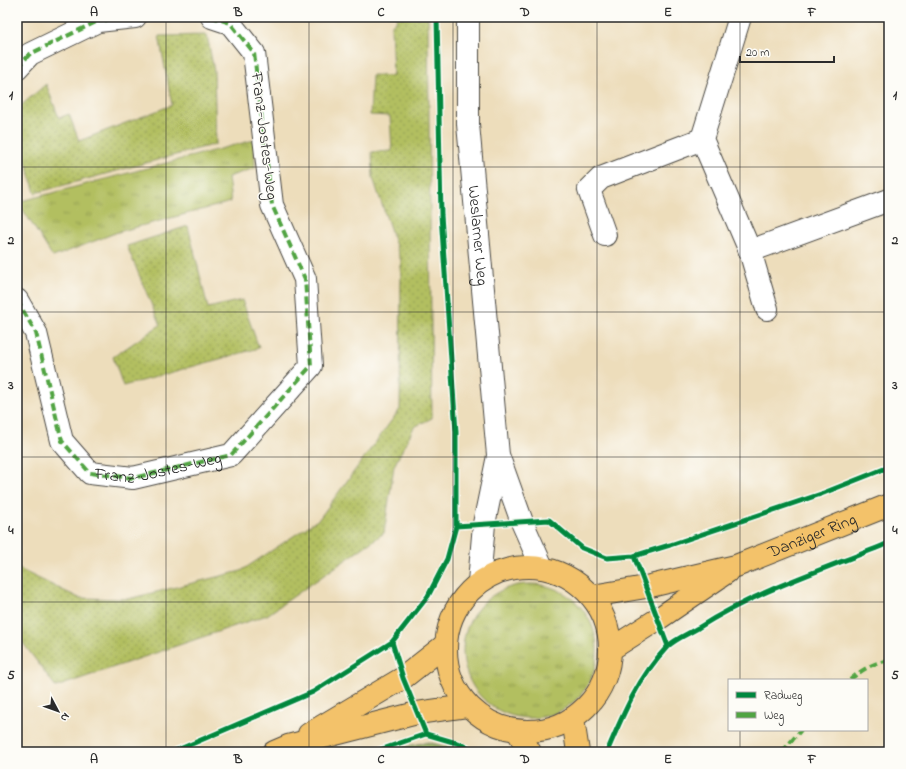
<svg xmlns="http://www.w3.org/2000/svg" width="906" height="769" font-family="'Indie Flower',sans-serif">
  <defs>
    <pattern id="grass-tufts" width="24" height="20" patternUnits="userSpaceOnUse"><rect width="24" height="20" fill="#b2bf61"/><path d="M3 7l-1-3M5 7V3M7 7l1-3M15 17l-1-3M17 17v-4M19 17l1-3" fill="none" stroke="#919b50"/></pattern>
    <pattern id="forest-crowns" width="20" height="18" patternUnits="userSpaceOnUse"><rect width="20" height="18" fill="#8da657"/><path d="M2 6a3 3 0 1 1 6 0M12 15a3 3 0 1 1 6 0" fill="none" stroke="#738748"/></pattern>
    <pattern id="garden-dots" width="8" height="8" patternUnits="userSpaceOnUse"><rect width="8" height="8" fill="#b2bf61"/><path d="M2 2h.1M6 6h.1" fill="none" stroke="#919b50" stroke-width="1.8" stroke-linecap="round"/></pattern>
  </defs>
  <rect width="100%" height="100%" fill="#fdfcf7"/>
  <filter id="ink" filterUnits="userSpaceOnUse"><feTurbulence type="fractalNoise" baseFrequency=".025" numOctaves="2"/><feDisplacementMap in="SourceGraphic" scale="8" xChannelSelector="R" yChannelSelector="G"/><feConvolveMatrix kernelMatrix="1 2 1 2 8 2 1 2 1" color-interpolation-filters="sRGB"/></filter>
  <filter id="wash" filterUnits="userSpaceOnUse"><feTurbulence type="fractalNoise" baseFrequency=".012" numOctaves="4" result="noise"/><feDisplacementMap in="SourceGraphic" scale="16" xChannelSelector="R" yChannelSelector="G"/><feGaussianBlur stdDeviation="0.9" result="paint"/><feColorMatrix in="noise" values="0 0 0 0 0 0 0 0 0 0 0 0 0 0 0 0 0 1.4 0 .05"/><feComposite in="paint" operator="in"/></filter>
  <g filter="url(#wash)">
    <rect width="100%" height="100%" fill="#edddbb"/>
    <path fill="url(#grass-tufts)" stroke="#6e7546" d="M254,140L255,168L228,177L231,202L118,232L53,257L18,202Z
      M463 651a67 67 0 1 1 134 0a67 67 0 1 1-134 0Z"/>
    <path fill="url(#forest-crowns)" stroke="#5c6841" d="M428,742L455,749L461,752H389L403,747Z"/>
    <path fill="url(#garden-dots)" stroke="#6e7546" d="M396,17H428L432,418L414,427L394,466L384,533L267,615L56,687L17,635V568L79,598L128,599L241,571L319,519L400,409L401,261L373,178L372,152L392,151L390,116L370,115L372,75L393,76L391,26L397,19Z
      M207,35L214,71L216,144L35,193L17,129V109L46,84L59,118L69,114L79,141L172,105L159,36Z
      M188,226L208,308L242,300L259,348L123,386L113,357L160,325L127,246Z"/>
  </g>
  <g filter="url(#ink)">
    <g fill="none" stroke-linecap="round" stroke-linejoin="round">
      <defs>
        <g id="minor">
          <path id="s1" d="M468,17V124L498,455L522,522L542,567"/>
          <path d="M740,17L702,139L750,251L767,309"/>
          <path d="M17,68L30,54L98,21L135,17"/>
          <path d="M605,235L589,190L601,178L702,139"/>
          <path d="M750,251L889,200"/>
          <path id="s2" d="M17,300L36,333L62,441L90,473L133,478L231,455L311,366L305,279L272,205L254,53L230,23L212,17"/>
          <path d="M479,582L484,524L498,456"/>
        </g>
        <g id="major">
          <circle cx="528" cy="649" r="82"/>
          <path id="s3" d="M592,596L646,587L736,566L889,505"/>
          <path d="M611,649L658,619L727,572"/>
          <path d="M573,719L578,752"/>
          <path d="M518,732L530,752"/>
          <path d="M309,734L403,678L445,645"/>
          <path d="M274,752L288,746L417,713L467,706"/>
        </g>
      </defs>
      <use href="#minor" stroke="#484641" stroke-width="24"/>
      <use href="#major" stroke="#484641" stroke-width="24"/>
      <use href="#minor" stroke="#fff" stroke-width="22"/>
      <use href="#major" stroke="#f3c26a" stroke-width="22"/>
      <path stroke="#51a443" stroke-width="4" stroke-dasharray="8 4" stroke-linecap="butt" d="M17,68L30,54L98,21L135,17
        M17,300L36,333L62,441L90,473L133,478L231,455L311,366L305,279L272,205L254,53L230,23L212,17
        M850,680C860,671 875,661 889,661
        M782,752L801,730"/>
      <defs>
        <path id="cycleway" d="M437,17L441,215L456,432V526
          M634,556L668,646
          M392,642L403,678L426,734
          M173,752L313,692L392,642L428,596L447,559L456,526L549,520L582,548L607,558L634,556L670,545L821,494L889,467
          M374,752L426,734L460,744L474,752
          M607,752C623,714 638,678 667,647C675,639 688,634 698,628C756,591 825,569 889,543"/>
      </defs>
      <use href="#cycleway" stroke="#fdfcf7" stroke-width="8"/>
      <use href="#cycleway" stroke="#00873e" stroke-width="5"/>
    </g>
  </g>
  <path fill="none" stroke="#2b2b2b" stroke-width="1" stroke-opacity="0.55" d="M166,17V752M309,17V752M453,17V752M597,17V752M740,17V680M17,167H889M17,312H889M17,457H889M17,602H889M740,730V752"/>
  <g text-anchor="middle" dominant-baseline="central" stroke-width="3" stroke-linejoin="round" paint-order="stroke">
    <g font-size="17" fill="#2b2b2b" stroke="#fdfcf7">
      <text transform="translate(264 136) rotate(83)">Franz-Jostes-Weg</text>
      <text stroke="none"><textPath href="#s1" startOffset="219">Weslarner Weg</textPath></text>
      <text stroke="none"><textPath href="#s2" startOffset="261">Franz-Jostes-Weg</textPath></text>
      <text stroke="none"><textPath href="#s3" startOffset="229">Danziger Ring</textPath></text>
    </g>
  </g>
  <rect width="906" height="769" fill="none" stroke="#fdfcf7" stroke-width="44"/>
  <rect x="728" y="679" width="140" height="52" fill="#fdfcf7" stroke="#a9a8a5"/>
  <rect x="736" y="692" width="20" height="6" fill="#00873e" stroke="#a9a8a5"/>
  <text x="764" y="699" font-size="12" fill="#2b2b2b">Radweg</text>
  <rect x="736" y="712" width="20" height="6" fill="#51a443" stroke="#a9a8a5"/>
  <text x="764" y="719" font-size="12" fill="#2b2b2b">Weg</text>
  <g transform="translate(58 711) rotate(131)" stroke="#fdfcf7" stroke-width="3" paint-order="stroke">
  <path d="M0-3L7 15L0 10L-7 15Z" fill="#2b2b2b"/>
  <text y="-6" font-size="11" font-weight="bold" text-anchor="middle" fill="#2b2b2b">N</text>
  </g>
  <path d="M740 56v6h94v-6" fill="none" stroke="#2b2b2b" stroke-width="2"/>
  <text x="746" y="56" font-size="12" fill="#2b2b2b" stroke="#fdfcf7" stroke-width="3" paint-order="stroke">20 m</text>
  <rect x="22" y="22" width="862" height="725" fill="none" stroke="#2b2b2b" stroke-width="1.5"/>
  <g font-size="13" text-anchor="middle" font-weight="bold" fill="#2b2b2b">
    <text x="94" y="16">A</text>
    <text x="238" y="16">B</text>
    <text x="381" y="16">C</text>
    <text x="525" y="16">D</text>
    <text x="668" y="16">E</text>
    <text x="812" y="16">F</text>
    <text x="11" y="99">1</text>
    <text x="895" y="99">1</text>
    <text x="11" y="244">2</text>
    <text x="895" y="244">2</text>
    <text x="11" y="389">3</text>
    <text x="895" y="389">3</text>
    <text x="11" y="534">4</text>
    <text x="895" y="534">4</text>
    <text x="11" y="679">5</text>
    <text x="895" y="679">5</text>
    <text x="94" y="763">A</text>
    <text x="238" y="763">B</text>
    <text x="381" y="763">C</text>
    <text x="525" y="763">D</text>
    <text x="668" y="763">E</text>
    <text x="812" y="763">F</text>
  </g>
</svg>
